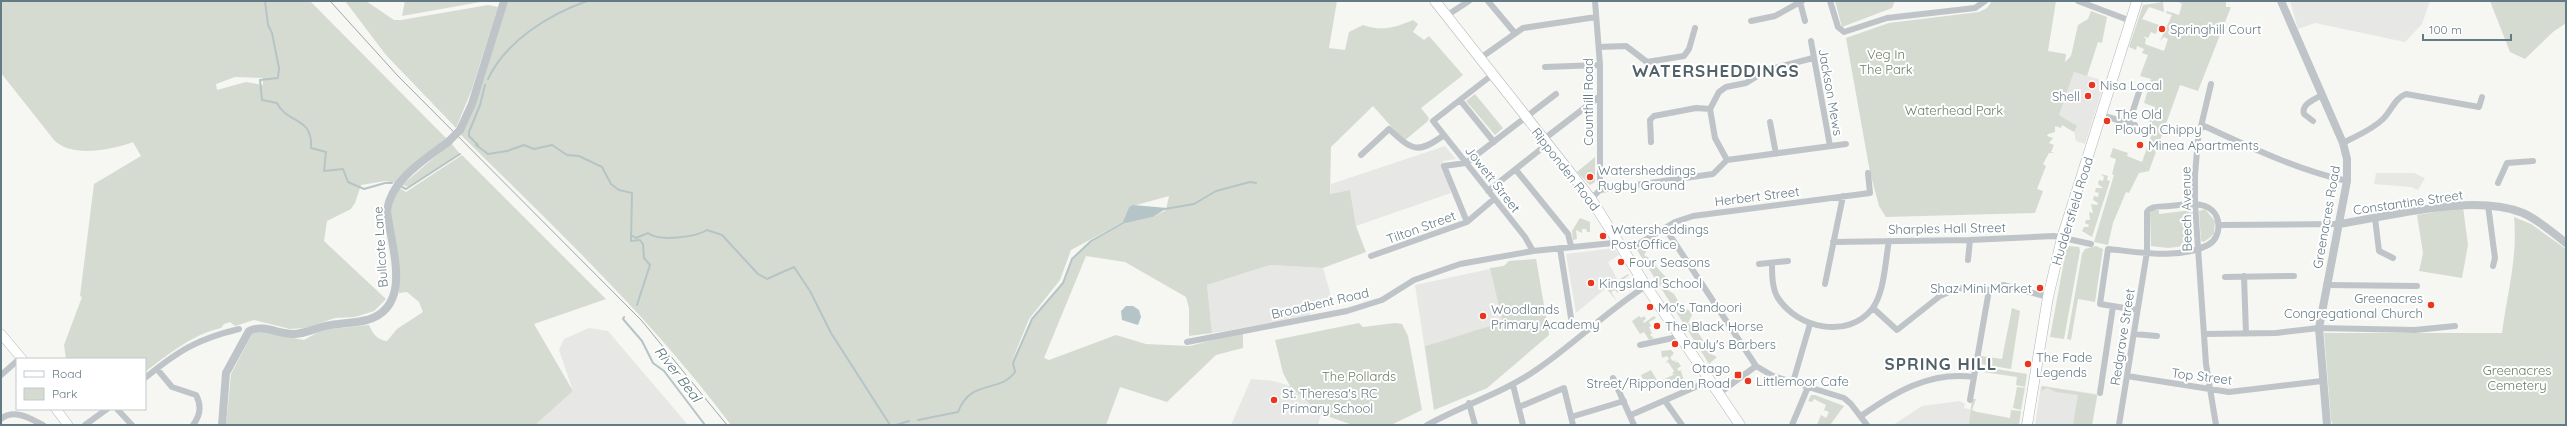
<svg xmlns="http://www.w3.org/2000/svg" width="2567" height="426" font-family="Quicksand,sans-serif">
  <rect width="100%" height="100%" fill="#f6f6f2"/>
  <path fill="#e7e7e6" d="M2290,1H2430L2422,24L2405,42L2315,23L2298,29Z
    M2074,72L2105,81L2085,144L2076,141L2074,132L2076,126L2059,115Z
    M1445,146L1456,159L1443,161L1451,193L1356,226L1350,190L1330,194L1331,184Z
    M2376,173H2414L2425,178L2418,190L2411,187L2374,184Z
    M1614,248L1619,255L1608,262L1617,279L1576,313L1566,254Z
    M1536,259L1549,335L1487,388L1434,410L1415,285L1504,266L1509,261Z
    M1270,265L1323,268L1334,306L1310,308V318L1212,333L1207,285Z
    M589,328L608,331L688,425H534L573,391L559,350L564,339Z
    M1251,379L1274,381L1290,386L1321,414L1318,425H1231Z
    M2041,386L2098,394L2092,425H2035Z
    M1960,401L1965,404L1964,408L1972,410L1995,425H1893L1922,406Z"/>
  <path fill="#d6dbd1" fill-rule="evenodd" d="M1,1H310L446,138L406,170L395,183L385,181L361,185L355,203L351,209L327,221L324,241L386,299L374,311L355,317L335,318L305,328L290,329L254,320L235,326L230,322L224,324L221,328C191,335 169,354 145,372V359H66L64,345L82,297L80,296L94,184L141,156L133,142C112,150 71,158 54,140L1,73ZM235,77L263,78V85L246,82L217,90L216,84Z
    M345,1H366L394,20H401L488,5L498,7L472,89L456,128L386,55Z
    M405,1H486L402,16Z
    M506,1H1337L1329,48L1345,50L1349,32L1363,25C1382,32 1396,27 1413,20L1418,24L1413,32L1424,40L1429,36L1463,75L1421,108L1429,118L1428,121L1404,141L1373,106L1331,147L1330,194L1350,190L1356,226L1366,252L1323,268L1270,265L1207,285L1212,333L1189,336V308L1186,297L1125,262L1086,256L1044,358L1049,360L1116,335L1146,344L1190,346L1243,332V348L1216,355L1167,402L1120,387L1106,425H731C652,319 555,228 461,135C483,94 493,45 506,1ZM1169,196L1166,210L1153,217L1122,224L1091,241L1072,259L1063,283L1032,319L1011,363L1029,319L1060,280L1071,250L1123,222L1129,207Z
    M1835,1H1895L1892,8L1842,27Z
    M1992,1H2056L2048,51L2066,54L2065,62L2071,56L2078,25L2088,19L2091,11L2107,17L2102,43L2098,42L2087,76L2074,72L2059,115L2077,126L2074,132L2062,125L2061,128L2055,126V132L2048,134L2047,136L2053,138L2049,143L2054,145L2051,152L2055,153H2049L2043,164L2046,166L2037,189L2043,191L2035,213L1886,217L1879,206L1870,172L1846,38L1889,23L1979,12L1987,8Z
    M2177,1H2226V7H2231L2198,91L2180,85L2149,171L2139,173L2129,193L2126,192L2113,223L2108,245L2094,242L2114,175L2112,174L2116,159L2110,157L2113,148L2128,153L2127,156L2142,162L2154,128L2148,125L2155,107L2144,103L2151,79L2140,76L2148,55L2142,53L2144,49L2137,46L2136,50L2129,47L2143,5L2163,2L2164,12L2149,7L2142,19L2159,25L2156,34L2151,32L2148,38L2143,36L2146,39L2145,44L2164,51L2168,39L2164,37L2160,41L2172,15L2166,13L2167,11L2179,15L2182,4Z
    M2490,1H2566V23L2553,32L2525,59L2510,52Z
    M1475,94L1503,128L1495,135L1466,101Z
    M451,143L460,154L409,187L402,185Z
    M462,155L606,299L534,324L573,391L535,425H226L231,374L252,334L262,332L304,340L322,330L369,325C373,334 377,340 387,341L397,329L423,312L419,302L407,292L399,293L390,205L398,187L406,192Z
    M1595,157V182L1590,185L1577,172Z
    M2101,174L2108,176L2107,180L2110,181L2092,237L2082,231L2084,227H2088L2089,225L2085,223L2086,220H2090L2089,212L2093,213L2091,204L2097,205L2098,203L2093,200L2094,196L2098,197L2099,193L2095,192L2096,188H2103L2098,184L2099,180L2103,181L2104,177Z
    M2463,207L2468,245L2462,278L2419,271L2423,253L2417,215Z
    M2205,209L2215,221L2214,234L2204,242L2201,241L2199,211Z
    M2153,210H2159V214L2192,210V245L2168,248L2151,246L2150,214Z
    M2514,217L2531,224L2566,249V425H2333L2331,420L2324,333H2502C2507,294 2518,257 2514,217Z
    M1580,218L1590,222V232H1587L1586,229H1582V233L1576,230L1577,239L1573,240L1572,231Z
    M1646,245L1649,246L1644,255C1656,261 1657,272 1671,280L1666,289L1674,294L1681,306L1693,313L1688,323L1694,327L1703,340L1715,346L1711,354L1717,357L1709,364L1637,250Z
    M2069,246L2079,247L2080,251L2064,339L2050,337L2066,250Z
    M2096,246L2103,249L2095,302L2078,299L2071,340L2067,339L2082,254L2085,249Z
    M1536,259L1549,335L1487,388L1434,410L1425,346C1452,339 1476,329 1503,323L1490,268L1504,266L1509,261Z
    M1628,274L1629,275L1624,279L1630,288L1635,285V281L1637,284L1630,290L1624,288L1618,293L1615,290L1611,292L1617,301L1606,288Z
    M2012,308L2020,311L2011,369L1980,364L1981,356L2002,359Z
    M1639,316L1641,318L1644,316L1646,319L1643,321L1644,323L1654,316L1656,318L1649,322L1651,326L1649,327L1652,333L1650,335L1654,338L1649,340L1644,332L1640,334L1632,321Z
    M1359,323L1363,327L1395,323L1402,324L1408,336L1422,410L1391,425H1353L1321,414L1290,386L1283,373L1275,340Z
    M1671,350L1674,353L1670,358L1673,361L1677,360L1674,362H1678L1681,366L1677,369L1679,371L1684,370L1681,371L1684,381L1681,383L1679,378L1658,386L1656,383L1648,386L1650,393L1641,375L1651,370L1658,382L1675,374H1672L1674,371L1668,362L1665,363L1669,359L1667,356L1662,358L1661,351Z
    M1984,367L2027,374L2025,387L2016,385L2017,377L1983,372Z
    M2042,386L2097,395L2092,425H2073L2078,395L2056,392L2047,388L2041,391Z
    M2017,387L2025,388L2021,410L2013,408Z
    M1811,395H1815L1844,406L1830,425H1817L1821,415L1826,418L1829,412L1824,410L1826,405L1814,399L1812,402L1808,401Z
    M1972,399H1976L1972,410L1977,412L2010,418L2011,410L2021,411L2019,425H1969Z"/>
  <path fill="#b5c5c7" d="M1133,205L1167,208L1153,217L1122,224L1129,207Z
    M1126,306H1133L1139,310L1141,317L1138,325L1122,320L1121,311Z"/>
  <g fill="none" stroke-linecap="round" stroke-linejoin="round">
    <path stroke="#b5c5c7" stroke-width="2" d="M265,1L268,25L272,33L279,68L278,78L260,80L262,100L277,103C287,124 313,116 311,148L326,152L324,171L343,169L348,182L364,189L385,183H392
      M488,79C506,41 548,15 587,1
      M476,145L488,154L507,151L524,145L534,149L552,145L567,155L579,156L602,167L611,184L619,190L632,193L631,241L640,240L643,244L644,258L650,265L637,305
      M478,145L469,136V132L480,105L485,85
      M402,187L406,189L460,154
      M1165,209L1194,204L1216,191L1250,182L1256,183
      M631,235L636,238L648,233C658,242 696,237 707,230L722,235L758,274L767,279L794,267L810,291L831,333L890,425
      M624,317L623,319L642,341L653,363L664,371L705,425
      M918,420L958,412C971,378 999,394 1015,372L1013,363L1032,319L1063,283L1072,259L1091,241L1123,223
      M896,425L909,421"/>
    <defs>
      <path id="secondary" d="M1,334L22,359
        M56,409L68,425"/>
      <path id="primary" d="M1435,1L1591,199L1646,286L1740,425
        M2027,425L2048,297L2062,238L2137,1"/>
    </defs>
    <use href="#secondary" stroke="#b1b8bb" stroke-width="10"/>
    <use href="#primary" stroke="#b2b8bb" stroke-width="11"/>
    <path stroke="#bec4c7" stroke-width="6" d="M1488,1L1514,32
      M1830,1L1838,27L1844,32L1887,18L1975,8L1985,1
      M2078,1L2131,21
      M1800,2L1805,21
      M1446,16L1469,1
      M1751,21L1775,16L1802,1
      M1811,41L1830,146
      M1599,47L1626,46L1647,62L1684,56L1689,49L1695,28
      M1479,59L1523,28L1596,17
      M1545,67L1600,65
      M1492,75L1433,121L1525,237L1533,251
      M2211,84L2198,139L2195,175V204L2206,364L2216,425
      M1460,100L1494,142
      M2101,115L2135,125
      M2313,121L2304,114C2301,104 2314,100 2322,95
      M1770,122L1776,154
      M2129,123L2139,92
      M2202,125C2250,147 2295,169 2347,181
      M1544,139L1600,96
      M1651,142L1650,120L1654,116L1696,108L1710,109
      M2343,143C2356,136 2372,130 2383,119C2391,111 2395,98 2406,94L2479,107L2482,97
      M1361,155L1389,129C1412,150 1417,155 1444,135
      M1727,160L1715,138L1710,109L1719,92L1726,87L1746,83L1767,70L1813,58
      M1727,160L1846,144
      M1516,170L1568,234L1571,246
      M2498,183L2507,163L2533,161
      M1600,190L1713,174L1727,160
      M1488,191L1541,149
      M1591,199L1600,190V65L1595,1
      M2488,205L2495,258L2493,266
      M2375,218L2379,251L2393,258
      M1467,222L1444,166L1466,163L1556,94
      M2220,225L2339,224
      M1665,228L1756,366L1773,376L1844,398L1851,404L1867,425
      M1833,242L1970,240L2054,236L2091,244
      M1635,246L1675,222L1693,216L1870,193L1868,173
      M1560,248L1571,318
      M1371,256L1467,222L1494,199
      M1968,260L1970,240
      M1772,263C1772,274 1772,289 1778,298C1798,329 1848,339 1872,309C1885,292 1885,261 1889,241
      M1759,264L1788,261
      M2244,276L2246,334
      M2225,277L2294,276
      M1825,284L1843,196
      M2326,285L2417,286
      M1873,308L1897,330L1940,296L1958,288L1984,291L2003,285L2048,297
      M2134,334L2157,336
      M2204,334L2276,333L2319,328L2415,330L2455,326
      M1187,342L1347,311L1382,300L1414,280L1460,264L1533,251L1613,243L1617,240
      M1640,345L1673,338L1678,335
      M157,369L172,387L196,395C202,406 200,416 193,425
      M1,375L17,361
      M2127,376L2229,392L2322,381
      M145,378C178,351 197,339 239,329
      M1613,378L1634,425
      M1793,382L1810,324
      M1513,385L1523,425
      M2100,393L2113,306
      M1718,394L1756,366
      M1970,400L1989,290
      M1665,401L1682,425
      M1469,403L1475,425
      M1519,407L1564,388L1573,425
      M117,409L132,425
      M1631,415L1709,381
      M1861,416C1895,392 1930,371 1974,377
      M1571,417L1624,401
      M1,419C14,408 31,419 43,425
      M85,425L107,409
      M1427,425C1463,405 1503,393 1536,370C1574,344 1607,311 1646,286
      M1792,425L1808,387
      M2119,425L2147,252V212C2151,205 2161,207 2169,206C2181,205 2194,202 2205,206C2222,212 2223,237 2208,245C2179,260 2139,252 2108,249L2100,304L2137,310"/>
    <path stroke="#bec4c7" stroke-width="8" d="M2281,1L2343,143L2347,159V181L2319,328L2327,425
      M460,130L472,104L504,1
      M2339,224C2391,216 2474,193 2523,213C2539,220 2553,233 2566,243
      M222,425L226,373L249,331C264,324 277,334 293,334C307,334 318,326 331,325C343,323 355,323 367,320C415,306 390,245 387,210C392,178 425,160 449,141"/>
    <use href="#secondary" stroke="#fff" stroke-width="9"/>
    <use href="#primary" stroke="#fff" stroke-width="10"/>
    <path stroke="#9da7ab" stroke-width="1" d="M330,1L398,76L642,321L727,425"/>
    <path stroke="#bec4c7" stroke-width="8" d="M449,141L460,130"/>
  </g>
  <g fill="#e9361f" stroke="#fff" stroke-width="1.5">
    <circle cx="2162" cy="29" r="4"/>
    <circle cx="2092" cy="85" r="4"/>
    <circle cx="2088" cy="96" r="4"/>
    <circle cx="2107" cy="121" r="4"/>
    <circle cx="2140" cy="145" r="4"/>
    <circle cx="1590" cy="177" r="4"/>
    <circle cx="1603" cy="236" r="4"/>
    <circle cx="1621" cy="262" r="4"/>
    <circle cx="1591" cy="283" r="4"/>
    <circle cx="2040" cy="288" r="4"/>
    <circle cx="2431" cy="305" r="4"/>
    <circle cx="1650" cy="307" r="4"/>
    <circle cx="1483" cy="316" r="4"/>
    <circle cx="1657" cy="326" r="4"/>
    <circle cx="1675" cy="344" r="4"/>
    <circle cx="2028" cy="364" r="4"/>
    <rect x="1734" y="371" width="8" height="8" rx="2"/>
    <circle cx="1748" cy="381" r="4"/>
    <circle cx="1274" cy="400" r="4"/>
  </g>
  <g text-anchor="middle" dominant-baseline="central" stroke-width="4" stroke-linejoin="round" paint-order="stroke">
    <g font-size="13" fill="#647a84" stroke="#fff" text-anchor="start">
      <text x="2170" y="29">Springhill Court</text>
      <text x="2100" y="85">Nisa Local</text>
      <text x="2080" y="96" text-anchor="end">Shell</text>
      <text x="2115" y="114">The Old<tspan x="2115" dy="15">Plough Chippy</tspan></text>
      <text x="2148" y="145">Minea Apartments</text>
      <text x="1598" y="170">Watersheddings<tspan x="1598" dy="15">Rugby Ground</tspan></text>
      <text x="1611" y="229">Watersheddings<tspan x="1611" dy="15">Post Office</tspan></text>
      <text x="1629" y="262">Four Seasons</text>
      <text x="1599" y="283">Kingsland School</text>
      <text x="2032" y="288" text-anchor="end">Shaz Mini Market</text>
      <text x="2423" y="298" text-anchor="end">Greenacres<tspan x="2423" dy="15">Congregational Church</tspan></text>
      <text x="1658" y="307">Mo's Tandoori</text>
      <text x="1491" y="309">Woodlands<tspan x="1491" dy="15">Primary Academy</tspan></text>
      <text x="1665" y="326">The Black Horse</text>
      <text x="1683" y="344">Pauly's Barbers</text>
      <text x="2036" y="357">The Fade<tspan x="2036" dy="15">Legends</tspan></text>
      <text x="1730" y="368" text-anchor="end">Otago<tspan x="1730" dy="15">Street/Ripponden Road</tspan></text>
      <text x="1756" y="381">Littlemoor Cafe</text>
      <text x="1282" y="393">St. Theresa's RC<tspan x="1282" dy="15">Primary School</tspan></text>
    </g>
    <g font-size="13" fill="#6b7b63" stroke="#fff">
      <text x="1886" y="54">Veg In<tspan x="1886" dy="15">The Park</tspan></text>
      <text x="1954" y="110">Waterhead Park</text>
      <text x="2517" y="370">Greenacres<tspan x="2517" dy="15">Cemetery</tspan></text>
      <text x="1359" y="376">The Pollards</text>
    </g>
    <g font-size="13" fill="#647a84" stroke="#fff">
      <text transform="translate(1831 92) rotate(80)">Jackson Mews</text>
      <text transform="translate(1588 102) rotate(-90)">Counthill Road</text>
      <text transform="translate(1566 169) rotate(52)">Ripponden Road</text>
      <text transform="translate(1493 179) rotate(52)">Jowett Street</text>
      <text transform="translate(1757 196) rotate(-7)">Herbert Street</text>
      <text transform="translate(2408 202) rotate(-8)">Constantine Street</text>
      <text transform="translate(2186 209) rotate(-91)">Beech Avenue</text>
      <text transform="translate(2072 211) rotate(-73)">Huddersfield Road</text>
      <text transform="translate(2326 217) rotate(-80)">Greenacres Road</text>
      <text transform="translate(1421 227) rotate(-20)">Tilton Street</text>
      <text transform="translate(1947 228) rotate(-1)">Sharples Hall Street</text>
      <text transform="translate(380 247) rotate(-94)">Bullcote Lane</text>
      <text transform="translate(1320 303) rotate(-13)">Broadbent Road</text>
      <text transform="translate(2122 337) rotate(-81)">Redgrave Street</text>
      <text transform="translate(2202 376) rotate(7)">Top Street</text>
    </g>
    <g font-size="14" font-style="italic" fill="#5a767a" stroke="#fff">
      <text transform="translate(678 374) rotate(52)">River Beal</text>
    </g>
    <g font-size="17" font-weight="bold" letter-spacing="1" fill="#526269" stroke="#fff">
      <text x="1716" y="70">WATERSHEDDINGS</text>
      <text x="1941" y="363">SPRING HILL</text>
    </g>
  </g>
  <rect width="2567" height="426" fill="none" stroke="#647a84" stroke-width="4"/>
  <rect x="16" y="358" width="130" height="52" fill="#ffffff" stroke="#c1cace"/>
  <rect x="24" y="371" width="20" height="6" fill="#ffffff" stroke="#c1cace"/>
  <text x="52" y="378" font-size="12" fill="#647a84">Road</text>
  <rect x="24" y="388" width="20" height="12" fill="#d6dbd1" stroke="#c1cace"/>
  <text x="52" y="398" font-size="12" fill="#647a84">Park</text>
  <path d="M2423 34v6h88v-6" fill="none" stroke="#647a84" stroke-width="2"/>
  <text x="2429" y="34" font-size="12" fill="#647a84" stroke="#ffffff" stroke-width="3" paint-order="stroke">100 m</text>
</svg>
